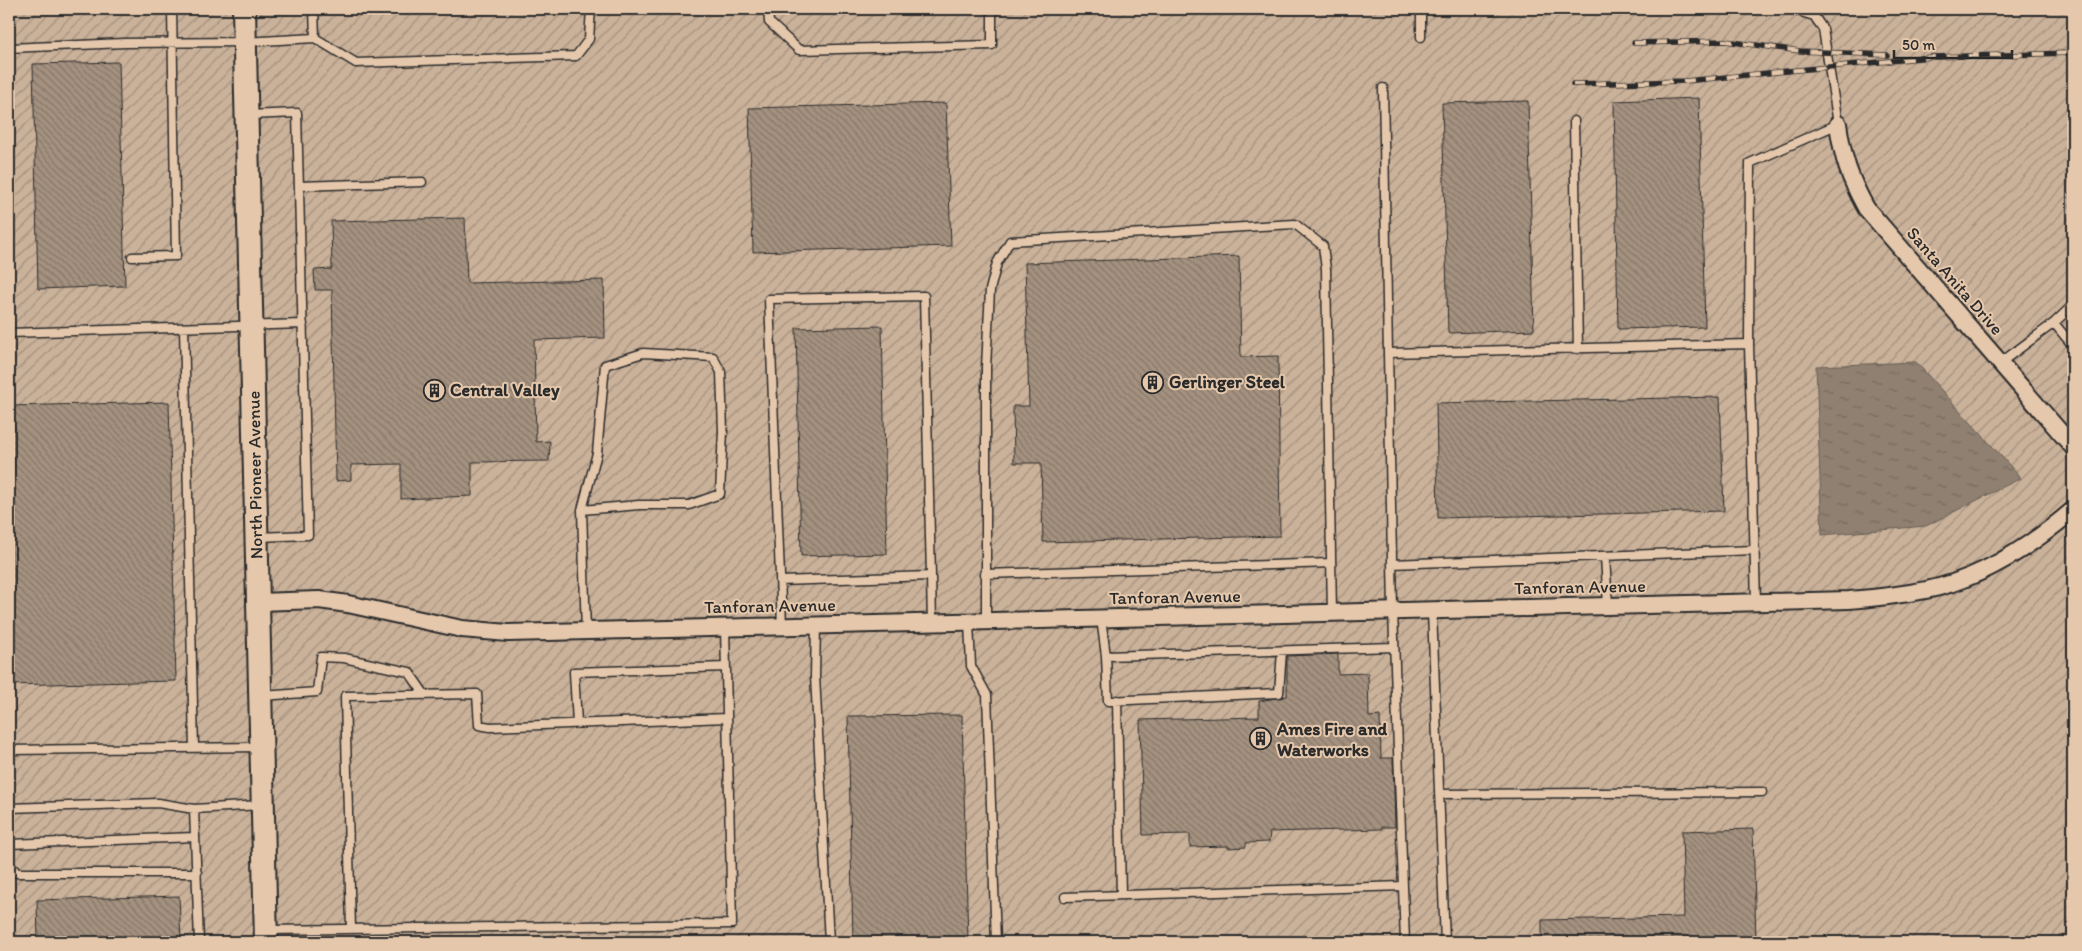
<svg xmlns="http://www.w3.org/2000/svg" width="2082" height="951" font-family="Itim,sans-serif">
  <defs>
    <pattern id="industrial-furrows" width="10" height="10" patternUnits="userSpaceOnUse" patternTransform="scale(1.25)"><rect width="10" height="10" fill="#cab199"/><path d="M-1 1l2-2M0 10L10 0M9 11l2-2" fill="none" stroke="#a4907d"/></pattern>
    <pattern id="water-ripples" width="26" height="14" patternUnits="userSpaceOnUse" patternTransform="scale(1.25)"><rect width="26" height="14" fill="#8f8071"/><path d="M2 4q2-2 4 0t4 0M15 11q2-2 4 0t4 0" fill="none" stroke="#75695d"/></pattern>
    <pattern id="building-back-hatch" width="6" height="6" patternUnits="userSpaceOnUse" patternTransform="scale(1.25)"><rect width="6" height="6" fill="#a4917f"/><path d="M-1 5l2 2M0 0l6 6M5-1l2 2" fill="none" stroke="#867768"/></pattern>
  </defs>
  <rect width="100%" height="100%" fill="#dabfa4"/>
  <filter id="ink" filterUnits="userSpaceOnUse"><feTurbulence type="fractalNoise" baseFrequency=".02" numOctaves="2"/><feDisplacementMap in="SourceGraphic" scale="10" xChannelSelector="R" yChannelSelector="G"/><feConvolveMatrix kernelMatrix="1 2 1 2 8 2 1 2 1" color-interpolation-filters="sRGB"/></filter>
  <g filter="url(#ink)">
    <path fill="url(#industrial-furrows)" d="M9,9H2073V942H9Z"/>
    <path fill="url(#water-ripples)" stroke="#675e55" d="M1916,362L2021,478L1926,526L1822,535L1816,366Z"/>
    <path fill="url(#building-back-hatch)" stroke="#2b2b2b" d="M119,62L125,286L38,289L33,64Z
      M1699,98L1705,327L1618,329L1614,101Z
      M1528,101L1534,330L1448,333L1442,103Z
      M946,103L951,246L753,252L749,108Z
      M465,218L467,283L604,280L605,338L534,340L536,442L550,441L549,461L472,462V496L401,499V464L351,465V480L336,481L332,290H315L314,270L332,269L331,221Z
      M1239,256L1241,357L1278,356L1280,536L1043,542L1041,463H1014L1013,406H1029L1025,263Z
      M882,326L887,554L801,556L796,328Z
      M1720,397L1724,511L1438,518L1436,403Z
      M169,402L176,681L9,685V406Z
      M1338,654V674L1368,673L1369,717L1380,716L1381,758H1393L1395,827H1382V829L1270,832L1269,842L1246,843V847L1228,848V846L1190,847V834L1143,835L1140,720L1259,717V701L1287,696V656Z
      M962,715L968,942H853L848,716Z
      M1753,829L1756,942H1542V920L1684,917L1682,831Z
      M179,896L181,942H38L37,900Z"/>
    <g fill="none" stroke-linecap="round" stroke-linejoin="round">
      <defs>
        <path id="lane" d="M314,9L315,38
          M768,9L769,22L799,50L992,45V9
          M1421,9V37
          M9,48L124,43L245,42L315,38L356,63L576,56L589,39L591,9
          M1383,88L1388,353
          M248,115L297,113L308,535L258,537
          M1574,121L1578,349
          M299,186L422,182
          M132,257L176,256L172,9
          M2054,323L2073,305
          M184,328L194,748
          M9,333L303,324
          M1749,344L1750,163L1838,124L1823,29L1814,16L1791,9
          M2000,363L2054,323L2073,346
          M582,510L639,505H689L720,494L723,431L721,372L713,357L643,353L605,365L597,453L582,510L586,631
          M1605,556L1608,606
          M1392,564L1755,550
          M985,574L1331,563
          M931,576L932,623
          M780,581L931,576L924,296L769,299L782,626
          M1432,611L1445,942
          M1101,618L1106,656L1108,701L1279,693L1282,651
          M986,621V367L990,290L997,263L1010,241L1295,224L1323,246L1326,269L1332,613
          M969,622L971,666L987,695L996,942
          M816,625L815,676L829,942
          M1106,656L1394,647
          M262,696L317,692L321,657L344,658L409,672L425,695
          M1117,700L1121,895
          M577,723L574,672L726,667
          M9,750L259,747
          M1439,794L1762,792
          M9,808L158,803L194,809L261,805
          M194,809L199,942
          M9,844L195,837
          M9,864L17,873H197
          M1065,897L1403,886
          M351,929L345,696L477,694L479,725L490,727L727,718
          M268,930L732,924L725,628
          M1405,942L1393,611L1388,353L1749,344L1756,603"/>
        <path id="street" d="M1838,124C1843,159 1849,177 1866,208L2073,447
          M258,602L319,600L348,604L462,629L508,633L1849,600C1875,598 1901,595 1926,590C1981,579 2031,546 2073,510"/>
        <path id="secondary" d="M244,9L266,942"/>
      </defs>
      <use href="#lane" stroke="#2b2b2b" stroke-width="11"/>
      <use href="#street" stroke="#2b2b2b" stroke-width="20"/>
      <use href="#secondary" stroke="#2b2b2b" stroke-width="26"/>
      <use href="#lane" stroke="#e5c8ac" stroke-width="8"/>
      <use href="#street" stroke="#e5c8ac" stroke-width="16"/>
      <use href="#secondary" stroke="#e5c8ac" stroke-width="22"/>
      <defs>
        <path id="rail" d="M1634,43L1725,41L1800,51L1887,55
          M1573,84L1685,81L1931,57L2073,53"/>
      </defs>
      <use href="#rail" stroke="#2b2b2b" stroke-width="5.5"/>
      <use href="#rail" stroke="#e5c8ac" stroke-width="4" stroke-dasharray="11" stroke-linecap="butt"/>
    </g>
  </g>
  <defs>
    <symbol id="building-ring" viewBox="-11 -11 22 22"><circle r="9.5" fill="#e5c8ac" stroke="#2b2b2b" stroke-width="1.5"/><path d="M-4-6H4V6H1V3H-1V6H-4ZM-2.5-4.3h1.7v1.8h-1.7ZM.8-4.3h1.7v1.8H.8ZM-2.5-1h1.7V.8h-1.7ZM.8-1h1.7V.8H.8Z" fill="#2b2b2b"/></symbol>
  </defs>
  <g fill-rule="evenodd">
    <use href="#building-ring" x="1140" y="370" width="25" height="25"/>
    <use href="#building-ring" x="422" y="378" width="25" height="25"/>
    <use href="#building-ring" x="1248" y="726" width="25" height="25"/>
  </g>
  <g text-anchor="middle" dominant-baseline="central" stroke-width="4" stroke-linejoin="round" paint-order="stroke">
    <g font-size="18" fill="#2b2b2b" stroke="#e5c8ac">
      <text transform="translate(1955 281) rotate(49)">Santa Anita Drive</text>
      <text transform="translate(255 475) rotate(-91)">North Pioneer Avenue</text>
      <text transform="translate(1580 587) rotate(-1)">Tanforan Avenue</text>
      <text transform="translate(1175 597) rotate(-1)">Tanforan Avenue</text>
      <text transform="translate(770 606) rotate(-1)">Tanforan Avenue</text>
    </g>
    <g font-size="18" font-weight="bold" fill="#2b2b2b" stroke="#e5c8ac" text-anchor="start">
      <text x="1169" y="382">Gerlinger Steel</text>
      <text x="450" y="390">Central Valley</text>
      <text x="1277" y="729">Ames Fire and<tspan x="1277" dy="21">Waterworks</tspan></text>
    </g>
  </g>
  <rect width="2082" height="951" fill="none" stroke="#e5c8ac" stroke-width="30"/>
  <rect x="15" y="15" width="2052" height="921" fill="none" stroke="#2b2b2b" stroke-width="2" filter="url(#ink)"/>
  <path d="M1894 50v8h118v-8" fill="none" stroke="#2b2b2b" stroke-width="2.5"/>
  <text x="1902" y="50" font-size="15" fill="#2b2b2b" stroke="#e5c8ac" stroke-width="4" paint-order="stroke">50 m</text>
</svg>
